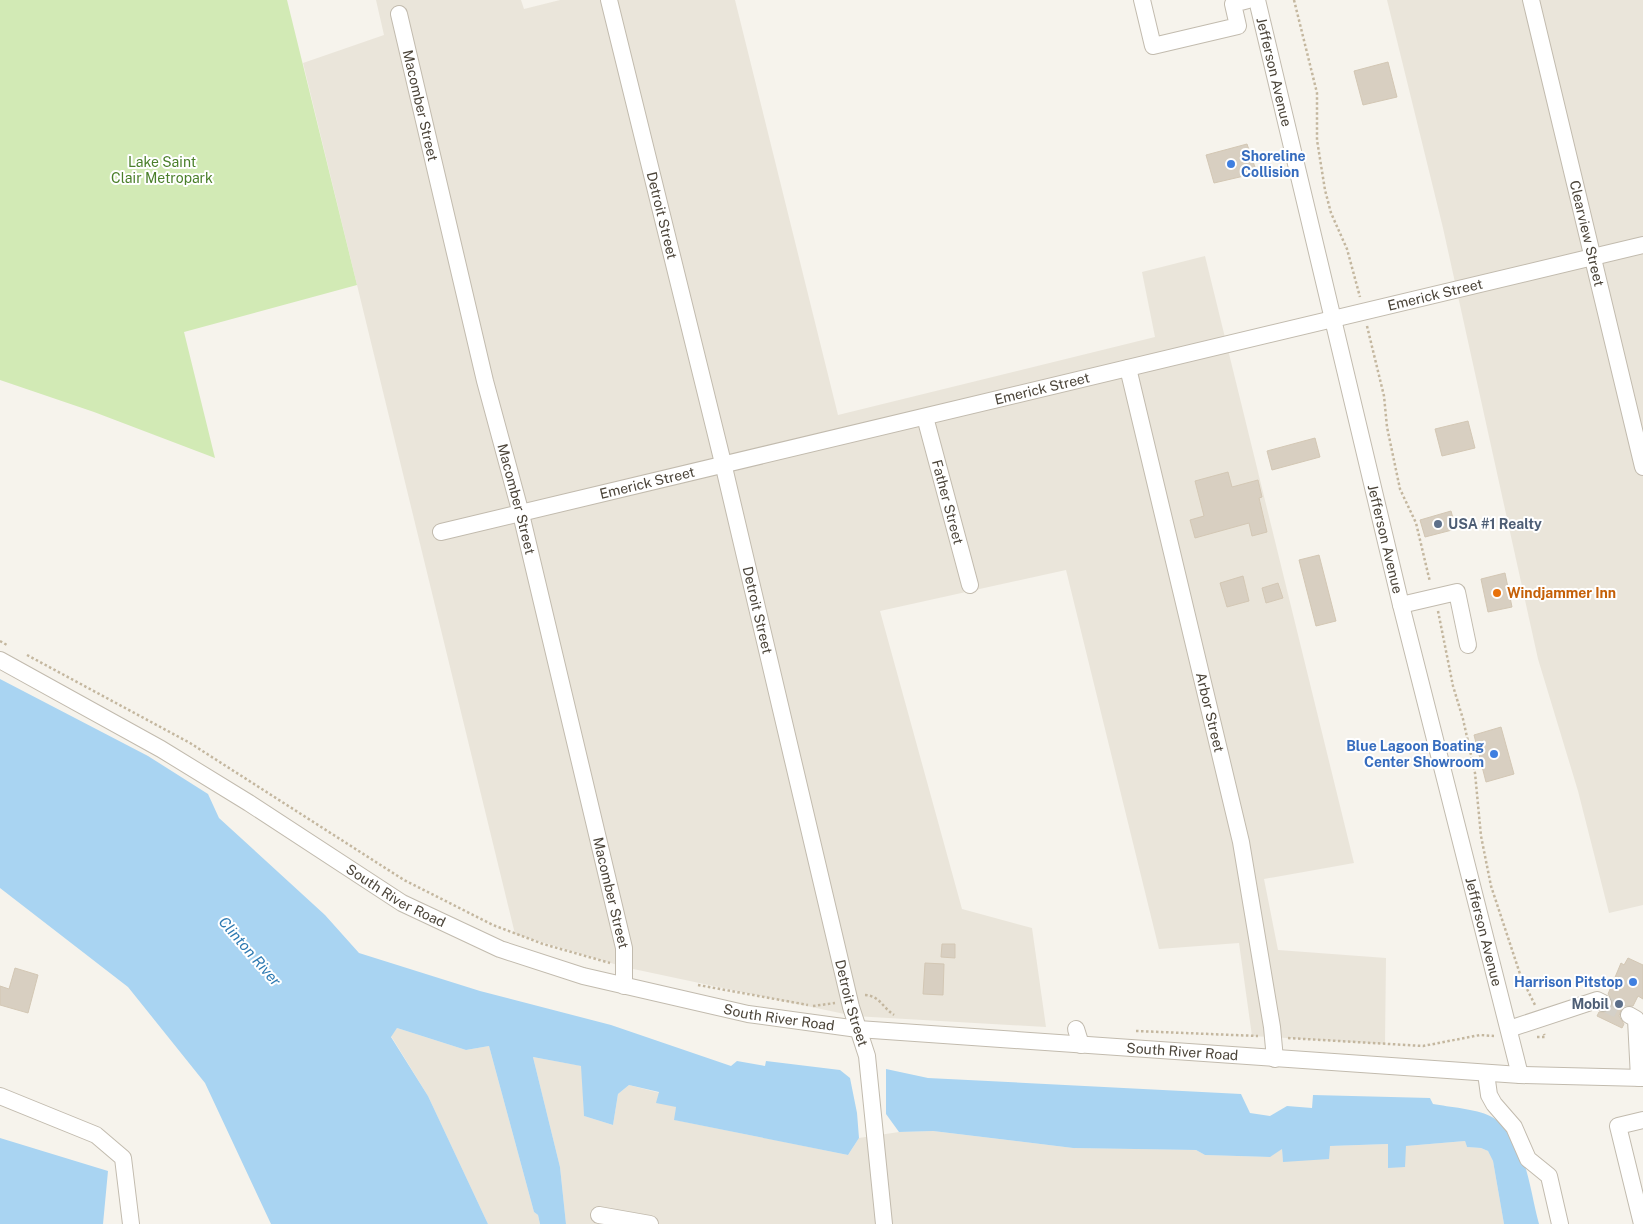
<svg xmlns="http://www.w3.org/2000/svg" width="1643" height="1224" font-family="'Public Sans',sans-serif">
  <rect width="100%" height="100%" fill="#f6f3ec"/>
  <path fill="#eae5da" d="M376,0H521L524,9L560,0H735L838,415L1155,337L1142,272L1205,256L1354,863L1264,879L1278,950L1386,958L1385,1044L1252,1036L1239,943L1159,949L1066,570L880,611L962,909L1032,928L1046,1027L854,1016L624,967L515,934L303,63L384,35Z
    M1387,0H1643V905L1609,913L1578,791L1538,659L1443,228Z
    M397,1028L466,1050L489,1046L534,1212L538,1215L540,1224H488L428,1096L391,1036Z
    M533,1057L582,1066L584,1116L613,1125L618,1094L629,1085L660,1093L676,1107L675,1120L848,1155L859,1138L899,1132L933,1131L1073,1148L1196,1150L1205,1155L1269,1157L1282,1148L1283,1161L1330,1146L1388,1144L1389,1168L1406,1146L1465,1141L1467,1147L1481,1148L1488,1151L1493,1161L1504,1224H566L560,1167Z"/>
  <path fill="#d2eab5" d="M0,0H287L357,285L184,332L215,458L94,412L0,380Z"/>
  <path fill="#a9d4f2" d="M0,679L148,756L208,794L219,818L325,915L359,953L480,991L611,1025L731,1066L737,1061L765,1066L766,1061L840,1070L850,1078L857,1113L859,1138L848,1155L674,1120L676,1107L656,1103L659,1092L629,1085L618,1094L613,1125L584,1116L581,1066L533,1057L560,1167L566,1224H540L538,1215L534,1212L489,1046L466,1050L397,1028L391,1037L428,1096L488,1224H271L205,1083L128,987L0,888Z
    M886,1069L928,1078L1241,1094L1250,1113L1270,1116L1287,1106L1312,1108L1313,1095L1430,1098L1433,1104C1449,1107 1476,1109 1490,1116C1526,1135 1529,1188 1539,1224H1504L1493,1161L1488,1151L1481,1148L1467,1147L1465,1141L1406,1146L1405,1167L1388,1168V1144L1330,1146L1329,1159L1283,1162L1282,1149L1270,1157L1205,1155L1196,1150L1073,1148L933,1131L899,1132L886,1114Z
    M0,1138L108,1171L103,1224H0Z"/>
  <path fill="#d8cfc1" stroke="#d3c7b4" d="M1388,62L1397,97L1363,105L1354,71Z
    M1247,144L1257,173L1214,183L1206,155Z
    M1468,421L1475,448L1442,456L1435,429Z
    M1315,438L1320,457L1272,470L1267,451Z
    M1228,472L1232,487L1258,480L1262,497L1259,498L1267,532L1252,536L1249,523L1195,538L1190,520L1204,516L1195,481Z
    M1451,511L1456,529L1425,537L1420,520Z
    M1319,555L1336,621L1316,626L1299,560Z
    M1505,573L1512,607L1488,612L1481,579Z
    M1243,576L1249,601L1227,607L1220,583Z
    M1278,583L1283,598L1266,603L1262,588Z
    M1501,727L1514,774L1486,782L1474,735Z
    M942,944H955V958L941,957Z
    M1628,958L1643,965V999L1638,996L1633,1006H1624L1621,1010L1619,1016L1624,1024L1622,1028L1597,1016L1599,1012H1608L1612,1008L1613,1002L1608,994L1621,963L1624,965Z
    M925,963L944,964L943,995L923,994Z
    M15,968L38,975L28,1013L0,1005V986L9,989Z"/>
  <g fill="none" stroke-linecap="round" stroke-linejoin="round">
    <path stroke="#d4d0c8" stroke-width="16" stroke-dasharray="16 8" stroke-linecap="butt" d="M1603,1003L1629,1015"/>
    <defs>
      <g id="minor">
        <path id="s1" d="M609,0L723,463L851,1007L867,1056L884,1224"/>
        <path d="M1142,0L1153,46L1238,26L1233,4L1248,0"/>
        <path id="s2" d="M1257,0L1401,605L1520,1075"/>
        <path id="s3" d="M1531,0L1643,467"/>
        <path id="s4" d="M399,14L485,381L521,514L624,948V986"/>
        <path id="s5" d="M1128,368L1241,842L1272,1027L1275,1059"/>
        <path id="s6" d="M925,417L970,585"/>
        <path id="s7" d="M441,532L1643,245"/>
        <path d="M1401,605L1457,592L1468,645"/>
        <path id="s8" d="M0,660L161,749L249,803L402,903L500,949L583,976L748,1014L858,1029L1520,1075L1643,1078"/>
        <path d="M1629,1015L1636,1019L1639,1078"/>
        <path d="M1076,1029L1081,1045"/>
        <path d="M1509,1029L1597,1000L1603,1003"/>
        <path d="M1486,1073L1489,1095L1494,1104L1514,1127L1528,1159L1549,1176L1560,1224"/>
        <path d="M0,1096L96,1135L123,1158L131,1224"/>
        <path d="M599,1215L650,1224"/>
        <path d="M1642,1224L1618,1126L1643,1120"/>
      </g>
    </defs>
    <use href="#minor" stroke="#c2bbae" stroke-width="18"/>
    <path stroke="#c4b79f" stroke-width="2.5" stroke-dasharray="2.5 2.5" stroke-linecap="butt" d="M1294,0L1317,93V140L1325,190L1331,213L1347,249L1360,297
      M1367,326L1384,396L1387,427L1400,489L1416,523L1430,582
      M1438,611L1453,686L1463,719L1475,773L1481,836L1491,886L1521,977L1535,1005
      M0,641L7,645
      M27,655L190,743L404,880L493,925L543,944L610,963
      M698,985L808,1005
      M865,995C880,996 882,1007 894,1015
      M813,1006L835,1003
      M1136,1031L1258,1036
      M1537,1037H1545L1544,1034
      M1288,1038L1423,1046L1480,1035L1494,1036"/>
    <use href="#minor" stroke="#fff" stroke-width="16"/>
  </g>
  <g fill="#3f7fe0" stroke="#fff" stroke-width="2">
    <circle cx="1231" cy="164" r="5"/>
    <circle cx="1494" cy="754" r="5"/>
    <circle cx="1633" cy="982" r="5"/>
  </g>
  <g fill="#5c6f8a" stroke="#fff" stroke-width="2">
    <circle cx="1438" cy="524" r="5"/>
    <circle cx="1619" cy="1004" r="5"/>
  </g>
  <circle fill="#e8710a" stroke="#fff" stroke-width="2" cx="1497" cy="593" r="5"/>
  <g text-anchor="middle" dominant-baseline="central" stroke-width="4" stroke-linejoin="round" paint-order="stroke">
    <g font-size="14" fill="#4b4439" stroke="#fff">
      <text stroke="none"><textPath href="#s2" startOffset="74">Jefferson Avenue</textPath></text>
      <text stroke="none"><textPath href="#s4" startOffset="94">Macomber Street</textPath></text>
      <text stroke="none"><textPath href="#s1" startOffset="222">Detroit Street</textPath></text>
      <text stroke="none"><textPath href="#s3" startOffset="240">Clearview Street</textPath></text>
      <text stroke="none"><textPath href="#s7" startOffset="1022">Emerick Street</textPath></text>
      <text stroke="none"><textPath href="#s7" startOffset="618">Emerick Street</textPath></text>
      <text stroke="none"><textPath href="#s7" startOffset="212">Emerick Street</textPath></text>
      <text stroke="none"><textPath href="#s4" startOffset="499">Macomber Street</textPath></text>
      <text stroke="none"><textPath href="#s6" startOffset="88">Father Street</textPath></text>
      <text stroke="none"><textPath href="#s2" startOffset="554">Jefferson Avenue</textPath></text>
      <text stroke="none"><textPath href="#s1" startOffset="628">Detroit Street</textPath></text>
      <text stroke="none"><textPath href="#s5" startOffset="354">Arbor Street</textPath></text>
      <text stroke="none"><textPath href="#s4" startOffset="904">Macomber Street</textPath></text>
      <text stroke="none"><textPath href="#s8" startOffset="461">South River Road</textPath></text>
      <text stroke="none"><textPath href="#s2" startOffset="959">Jefferson Avenue</textPath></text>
      <text stroke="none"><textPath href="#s1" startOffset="1032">Detroit Street</textPath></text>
      <text stroke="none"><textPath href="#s8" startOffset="866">South River Road</textPath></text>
      <text stroke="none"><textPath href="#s8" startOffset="1271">South River Road</textPath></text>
    </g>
    <g font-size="14" font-weight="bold" fill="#366cbe" stroke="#fff" text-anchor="end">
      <text x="1241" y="156" text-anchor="start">Shoreline<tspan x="1241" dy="16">Collision</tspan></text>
      <text x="1484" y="746">Blue Lagoon Boating<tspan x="1484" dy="16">Center Showroom</tspan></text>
      <text x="1623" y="982">Harrison Pitstop</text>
    </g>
    <g font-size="14" fill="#4a7f2a" stroke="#fff">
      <text x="162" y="162">Lake Saint<tspan x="162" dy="16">Clair Metropark</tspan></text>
    </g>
    <g font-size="14" font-weight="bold" fill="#4e5e75" stroke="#fff" text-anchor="start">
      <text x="1448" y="524">USA #1 Realty</text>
      <text x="1609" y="1004" text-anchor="end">Mobil</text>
    </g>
    <g font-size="14" font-weight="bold" fill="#c56008" stroke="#fff" text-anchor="start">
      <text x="1507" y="593">Windjammer Inn</text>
    </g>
    <g font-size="15" font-style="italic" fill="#2e7ab2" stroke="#fff">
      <text transform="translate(250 951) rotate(49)">Clinton River</text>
    </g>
  </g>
</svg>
